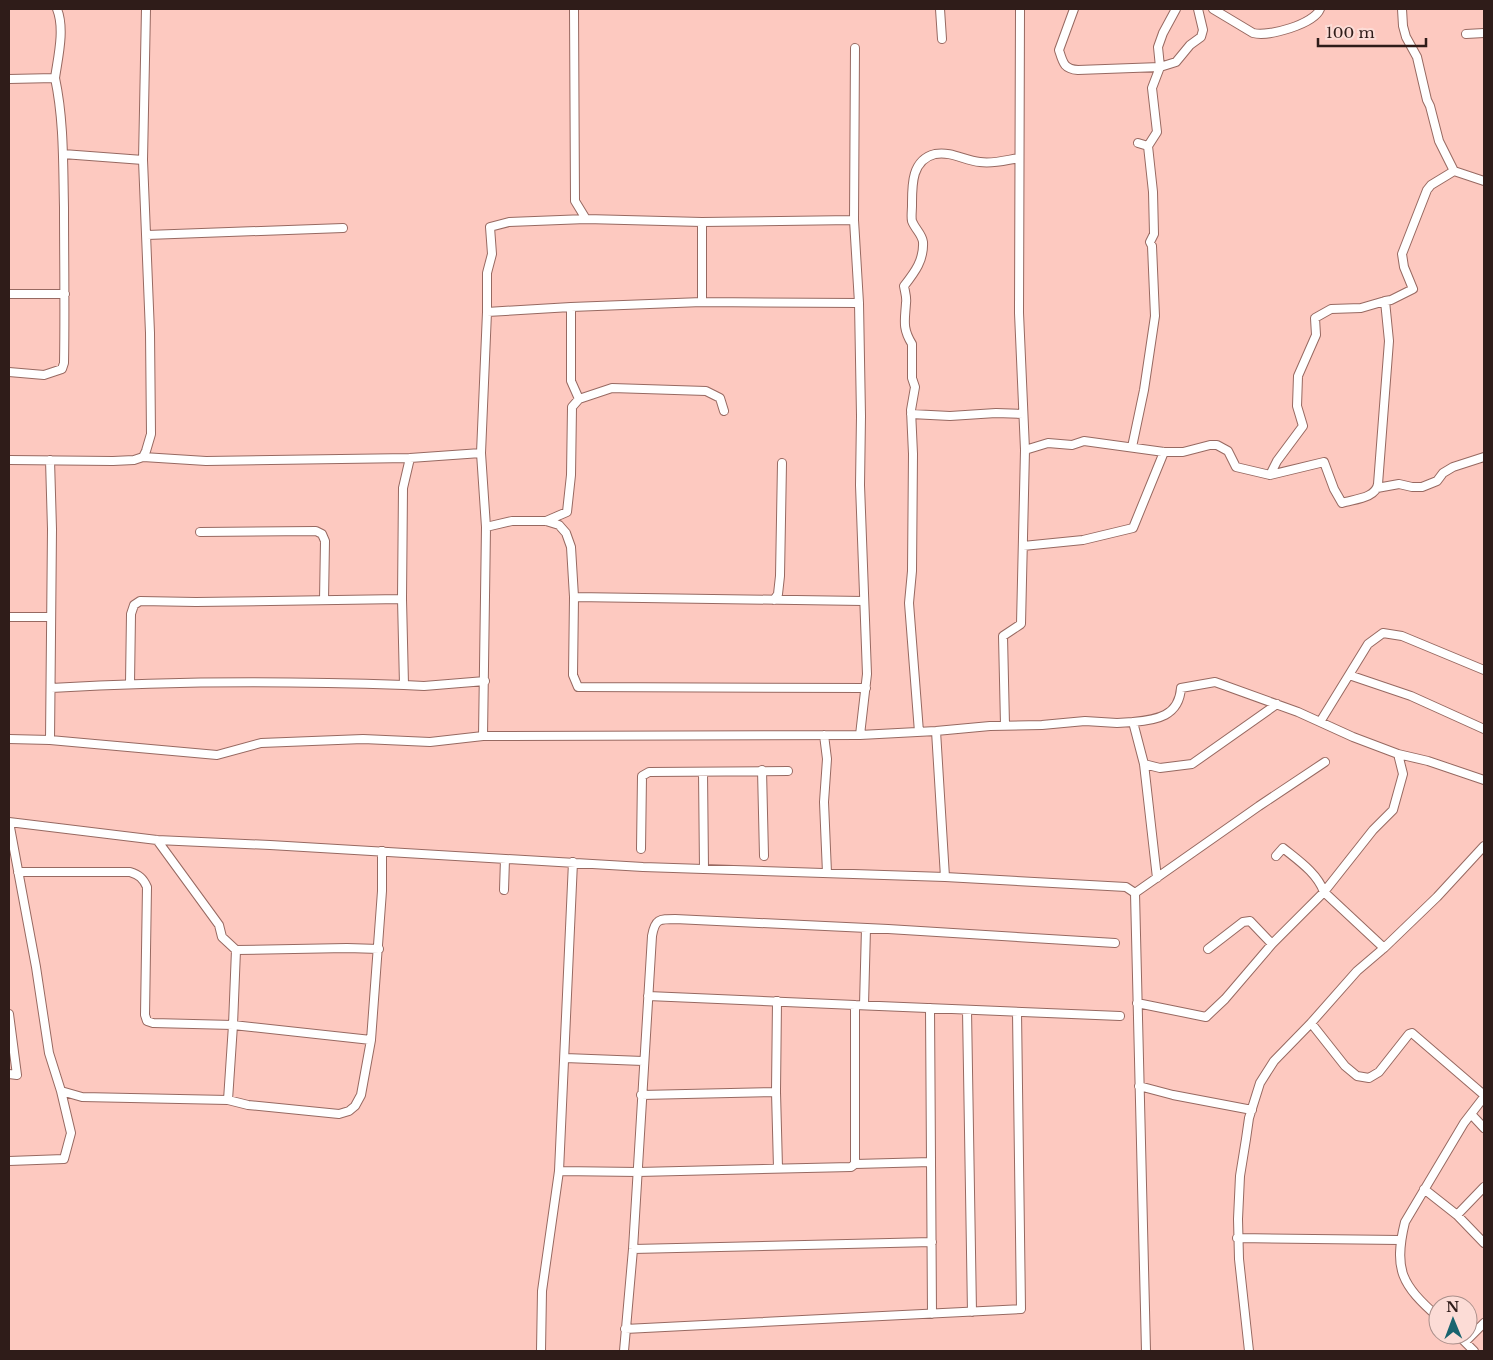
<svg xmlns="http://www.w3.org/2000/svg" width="1493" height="1360" font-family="'Libre Baskerville',serif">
  <rect width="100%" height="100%" fill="#fdc9c0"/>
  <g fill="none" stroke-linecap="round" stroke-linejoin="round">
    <defs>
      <path id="minor" d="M574,9L575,201L586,219
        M940,9L942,39
        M1074,9L1059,50C1063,63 1064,69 1078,70L1160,67L1176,62L1190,45L1201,37L1203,30L1198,9
        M1213,9L1253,33C1269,37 1314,24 1320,9
        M1402,9L1403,26L1406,37L1417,57L1427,100L1430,106L1439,141L1454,171
        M1466,34L1484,33
        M55,78C58,57 65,29 57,9
        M9,79L55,78C64,120 63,164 64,207C64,259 65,311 64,363L62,369L44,375L9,372
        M1138,143L1148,146
        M63,154L143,160
        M854,220L859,303L861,416L860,485L867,674L860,735
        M147,235L343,228
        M9,294H65
        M702,302V222
        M571,307V381L579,399
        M487,312L571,307L702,302L859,303
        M911,414L950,416L996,413L1023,414
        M1132,447L1144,390L1155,316L1152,246L1150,242L1154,234L1153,192L1148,146L1157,132L1152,88L1160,67L1158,47L1163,33L1176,9
        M1025,450L1048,443L1072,445L1084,441L1164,452H1183L1210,445H1217L1228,451L1236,467L1270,475L1324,462L1334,489L1342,503C1355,499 1376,498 1378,484L1389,341L1385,301L1391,300L1413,289L1404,267L1402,254L1427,190L1431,185L1454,171L1484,181
        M143,457L146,451L151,434L150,333L143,160L146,9
        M410,458L403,488L402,599L404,685L424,686L485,681
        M9,460L113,461L134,460L143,457L206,461L410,458L481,453
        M50,460L52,529L50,740
        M1270,475L1277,461L1303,426L1297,406L1298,376L1316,335L1315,318L1331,309L1361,308L1385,301
        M1377,488L1399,484L1412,487H1422L1437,481L1443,473L1453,467L1484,457
        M546,521L567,512L571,475L572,407L579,399L612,388L706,391L720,398L724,411
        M486,527L512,521H546L559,525L566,533L571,547L574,597L573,675L578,687L866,688
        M200,532L316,531L322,534L325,541L324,600
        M1023,546L1083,540L1133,528L1164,452
        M574,597L863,601
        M774,600L778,594L780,576L782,463
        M9,617H50
        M1349,675L1411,696L1484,729
        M130,683L131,614L134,605L140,601L196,602L402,599
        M51,688C169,681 287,681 404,685
        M1133,722C1157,720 1179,716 1181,688L1215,682L1298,712L1353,737L1398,754L1428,761L1484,780
        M1320,722L1368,644L1383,633L1402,636L1484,670
        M1005,725L1003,636L1021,624L1025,450L1019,313L1020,9
        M936,731L945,877
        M919,732L909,603L912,571L913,454L911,410L915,387L912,378V344C902,328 905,320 906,303C907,298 905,292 904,286C915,272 924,260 923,242C922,234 915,229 912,221C911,217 912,210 912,206C912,186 911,160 935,154C952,151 965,161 980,162C994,164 1006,160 1019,158
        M824,735L827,759L824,802L827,873
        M483,736L486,527L481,453L487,312V273L492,254L490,227L509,222L586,219L702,222L854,220L855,48
        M9,739L50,740L217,755L261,743L363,739L430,742L483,736L860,735L936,731L990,726L1042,725L1085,721L1117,723L1133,722L1144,764L1157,878
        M1144,764L1160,768L1192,764L1277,704
        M762,770L764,856
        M703,772L704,869
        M9,822L157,840L270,845L643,867L945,877L1126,887L1135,893L1146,1351
        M9,822L36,967L49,1053L61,1091L82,1097L228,1100L248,1105L339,1114L349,1111L355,1106L361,1095L371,1040L382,891V851
        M157,840L219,925L222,937L236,950L347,948L379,949
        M641,849L642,776L649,772L788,771
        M1276,856L1283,848C1299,861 1317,873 1324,892L1384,948
        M18,872H130C139,875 143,878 147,887L145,1015L147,1021L153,1023L233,1025L371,1040
        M504,890L505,859
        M1135,893L1259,806L1325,762
        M1208,949L1243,922L1250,921L1272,944
        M777,1001L776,1092L778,1168
        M1137,1003L1206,1017L1225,999L1272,944L1324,892L1373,830L1393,810L1403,774L1398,754
        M855,1005L1120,1016
        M864,1005L866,928
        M930,1008L932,1314
        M967,1010L972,1312
        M9,1014L17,1075L9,1074
        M1311,1023L1345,1066L1357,1076L1369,1078L1379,1072L1409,1034L1412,1033L1484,1095
        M565,1058L643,1061
        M1139,1086L1173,1095L1252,1110
        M641,1095L776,1092
        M228,1100L233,1025L236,950
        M1471,1114L1484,1128
        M9,1161L64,1159L71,1133L61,1091
        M855,1164L931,1162
        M559,1171L638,1172L851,1167L855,1164V1005L648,996
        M1424,1189L1457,1215L1484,1243
        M1457,1215L1484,1187
        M1237,1238L1400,1240
        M633,1249L932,1242
        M1438,1317C1402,1285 1393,1270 1405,1222L1464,1123L1484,1097
        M625,1329L1021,1309L1017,1012
        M1458,1335L1474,1351
        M1465,1342L1484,1323
        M541,1351L542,1291L559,1171L573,862
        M624,1351L633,1249L652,936C655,919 659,919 675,919L888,929L1115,943
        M1249,1351L1239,1259L1238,1219L1240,1176L1246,1139L1249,1118L1260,1083L1274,1061L1311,1023L1357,971L1384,948L1437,897L1484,846"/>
    </defs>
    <use href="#minor" stroke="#976961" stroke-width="10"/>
    <use href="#minor" stroke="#fff" stroke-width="8"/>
  </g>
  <rect width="1493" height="1360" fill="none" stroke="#2f1c19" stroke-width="20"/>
  <g transform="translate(1453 1320) rotate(359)"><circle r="24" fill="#fcdcd6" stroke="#aa8f8a"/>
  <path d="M0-4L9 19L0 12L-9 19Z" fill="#19646f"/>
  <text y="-8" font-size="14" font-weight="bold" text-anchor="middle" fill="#2f1c19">N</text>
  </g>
  <path d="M1318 38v8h108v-8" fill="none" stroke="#2f1c19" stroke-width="2.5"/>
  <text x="1326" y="38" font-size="15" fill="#2f1c19" stroke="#fcdcd6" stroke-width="4" paint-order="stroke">100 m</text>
</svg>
